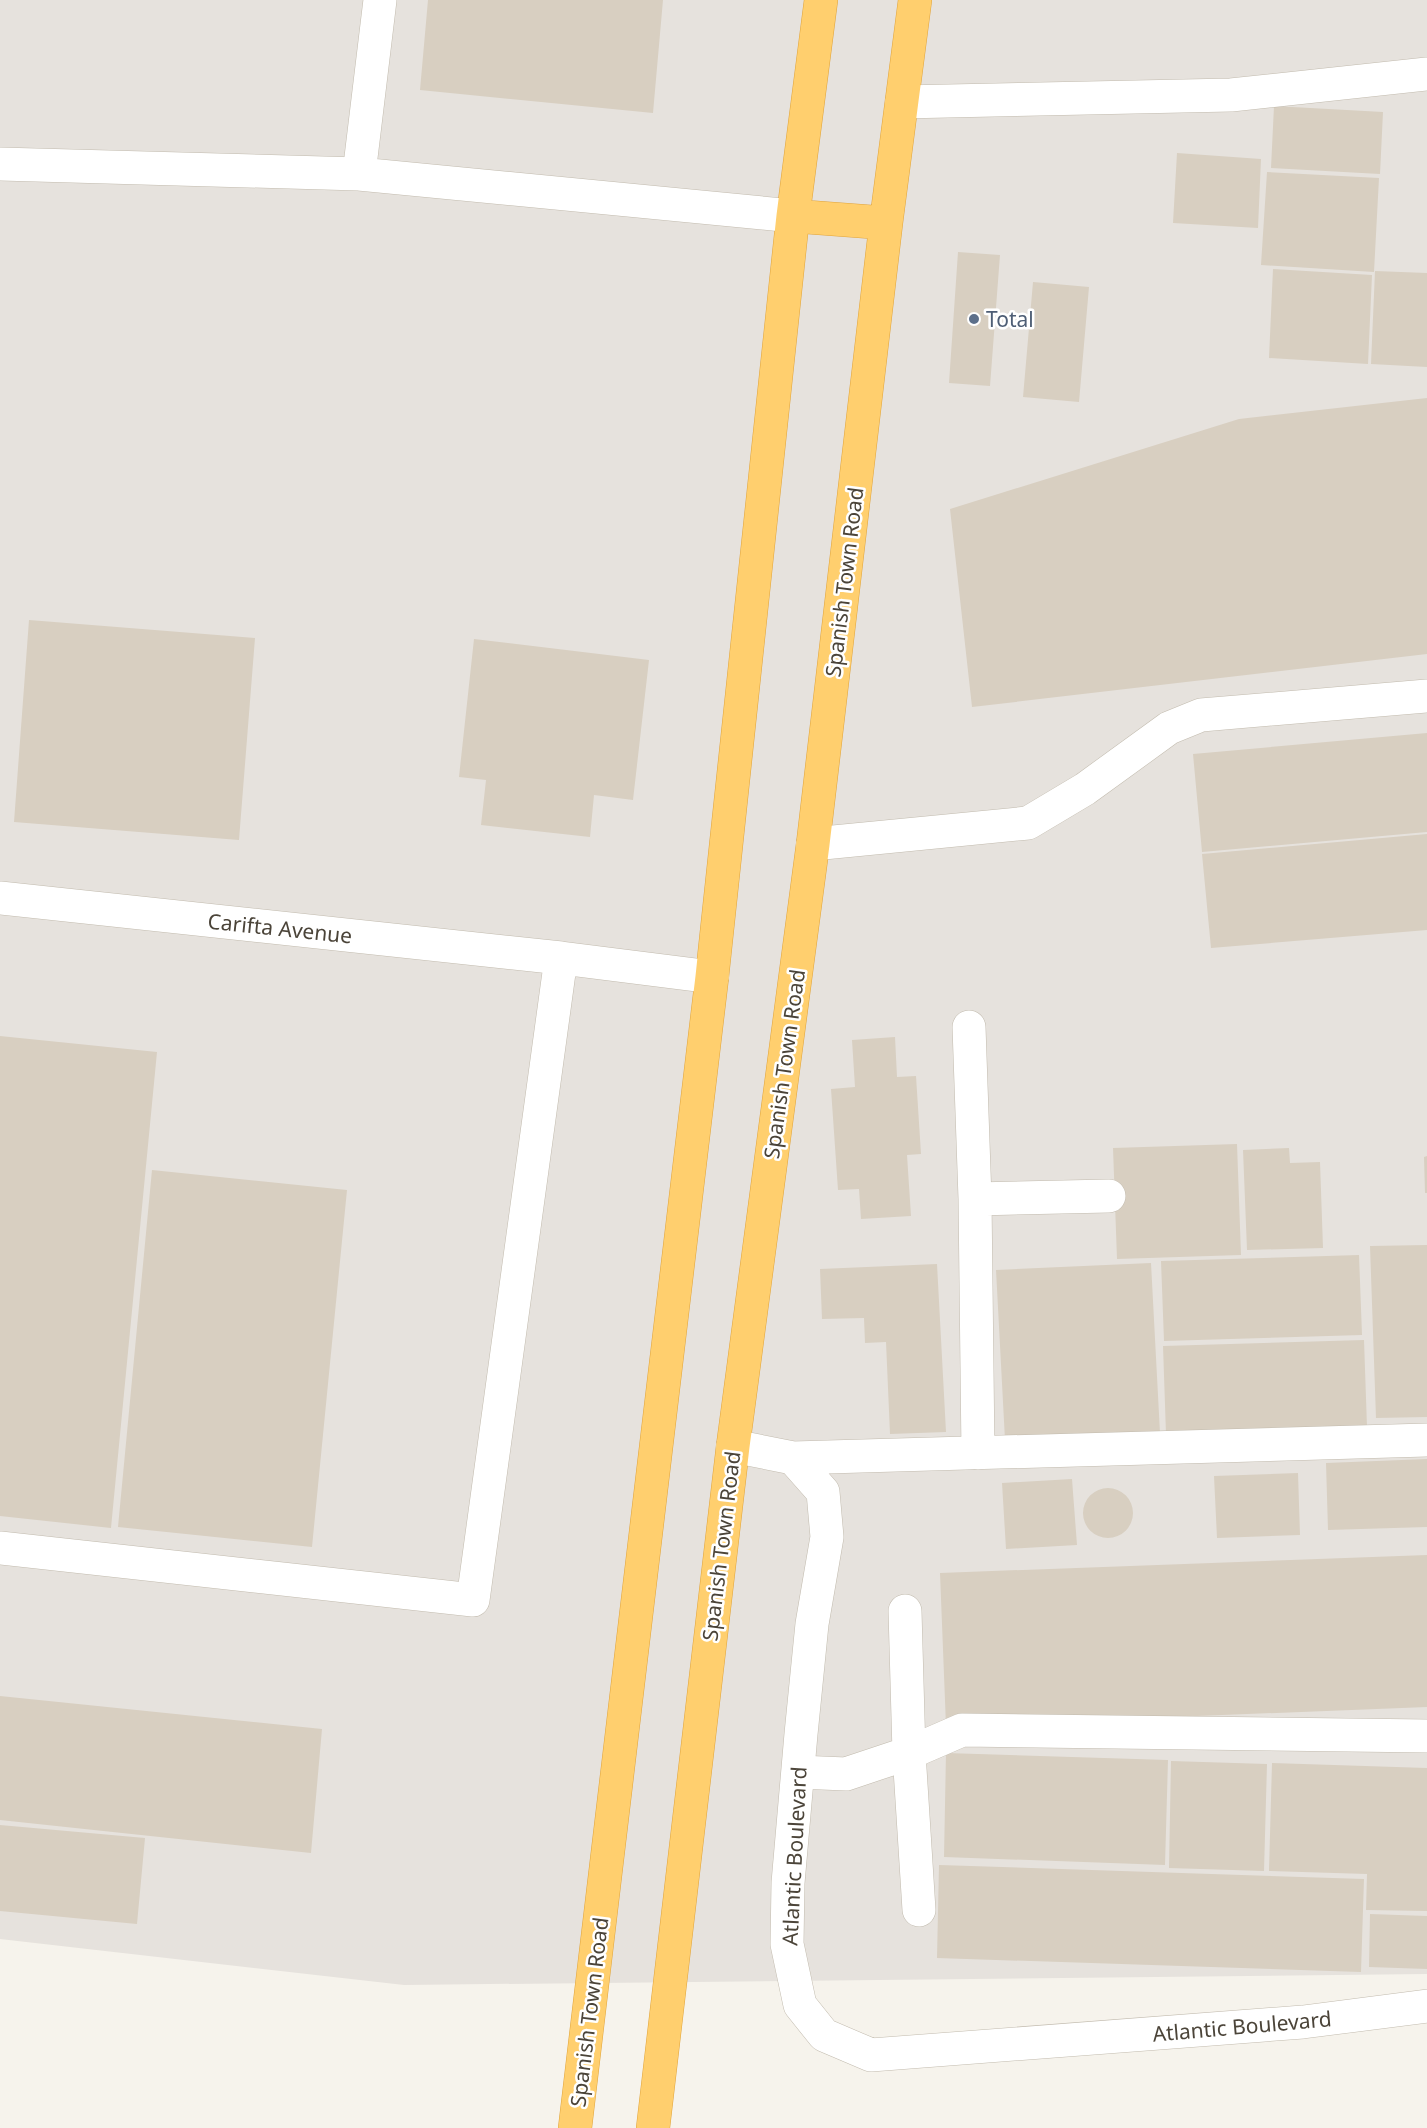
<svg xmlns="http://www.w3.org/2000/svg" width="1427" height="2128" font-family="'Noto Sans',sans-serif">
  <rect width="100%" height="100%" fill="#f6f3ec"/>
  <path fill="#e6e2dd" d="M0,0H1427V1974L404,1985L0,1939Z"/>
  <path fill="#d8cfc1" d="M428,0H663L653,113L420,90Z
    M1274,106L1383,112L1380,174L1271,168Z
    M1177,153L1261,159L1258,228L1173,223Z
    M1267,172L1379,178L1374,272L1261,265Z
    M958,252L1000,255L990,386L949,383Z
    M1273,269L1372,275L1368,364L1269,358Z
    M1375,271L1427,273V367L1371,364Z
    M1033,282L1089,287L1079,402L1023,397Z
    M1427,398V654L972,707L950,509L1239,419Z
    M29,620L255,638L239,840L14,822Z
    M474,639L649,660L633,800L594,795L590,837L481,825L486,780L459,777Z
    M1427,733V832L1202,852L1193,754Z
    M1427,834V930L1211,948L1202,854Z
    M0,1036L157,1052L111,1528L0,1516Z
    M895,1037L897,1077L916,1076L921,1154L907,1155L911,1216L861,1219L859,1189L838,1190L831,1089L855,1087L852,1040Z
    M1237,1144L1241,1255L1117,1259L1113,1148Z
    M1289,1148L1290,1163L1320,1162L1323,1248L1247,1250L1243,1150Z
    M1427,1156V1193H1425L1424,1157Z
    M152,1170L347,1190L312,1547L118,1527Z
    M1427,1245V1417L1376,1418L1370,1246Z
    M1359,1255L1362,1335L1164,1341L1161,1261Z
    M1151,1263L1160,1433L1005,1440L996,1270Z
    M937,1264L946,1432L890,1434L886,1342L865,1343L864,1318L822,1319L820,1269Z
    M1364,1340L1367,1427L1166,1434L1163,1346Z
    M1427,1459V1527L1328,1530L1326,1463Z
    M1298,1473L1300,1535L1217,1538L1214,1476Z
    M1072,1479L1077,1545L1006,1549L1002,1483Z
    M1083 1513a25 25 0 1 1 50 0a25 25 0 1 1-50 0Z
    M1427,1555V1707L946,1726L940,1573Z
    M0,1696L322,1729L311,1853L0,1820Z
    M946,1753L1168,1760L1165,1865L944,1857Z
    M1171,1761L1267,1764L1264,1871L1169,1868Z
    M1272,1763L1427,1768V1911L1366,1910L1367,1874L1269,1871Z
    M0,1825L145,1838L137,1924L0,1911Z
    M939,1865L1364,1879L1361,1972L937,1958Z
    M1370,1914L1427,1916V1969L1369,1967Z"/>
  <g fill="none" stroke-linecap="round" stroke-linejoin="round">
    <defs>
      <path id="minor" d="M902,102L1231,95L1427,74
        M0,164L359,174L793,216
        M359,174L380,0
        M813,844L1028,823L1085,789L1169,728L1201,715L1427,696
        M0,898L561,958
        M969,1027L975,1199L978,1453
        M975,1199L1109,1196
        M733,1446L793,1458L823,1492L827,1537L812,1624L801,1734L788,1883L787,1944L800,2005L824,2035L871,2055L1303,2022L1427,2006
        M793,1458L1427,1440
        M0,1548L473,1600L561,958L712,977
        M905,1611L909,1753L919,1910
        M798,1772L846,1774L909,1753L962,1730L1427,1736"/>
      <path id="highway" d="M793,216L886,223
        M575,2128L712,977L793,216L821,0
        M653,2128L733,1446L813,844L886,223L915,0"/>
    </defs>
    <use href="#minor" stroke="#c2bbae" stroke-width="34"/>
    <use href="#highway" stroke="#e0a43c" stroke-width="34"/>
    <use href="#minor" stroke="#fff" stroke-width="33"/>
    <use href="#highway" stroke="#ffcf6e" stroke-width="33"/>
  </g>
  <circle fill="#5c6f8a" stroke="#fff" stroke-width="2" cx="974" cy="319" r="6"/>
  <g text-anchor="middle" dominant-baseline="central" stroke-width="5" stroke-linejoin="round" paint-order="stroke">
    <g font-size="21" fill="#4e5e75" stroke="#fff" text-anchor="start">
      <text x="986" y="319">Total</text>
    </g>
    <g font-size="21" fill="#4b4439" stroke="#fff">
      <text transform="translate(844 582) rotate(-83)">Spanish Town Road</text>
      <text transform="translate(280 928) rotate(6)">Carifta Avenue</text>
      <text transform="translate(784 1064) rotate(-82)">Spanish Town Road</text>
      <text transform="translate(721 1546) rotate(-83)">Spanish Town Road</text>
      <text transform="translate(794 1856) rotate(-87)">Atlantic Boulevard</text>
      <text transform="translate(589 2012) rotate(-83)">Spanish Town Road</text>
      <text transform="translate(1242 2026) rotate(-5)">Atlantic Boulevard</text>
    </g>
  </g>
</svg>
